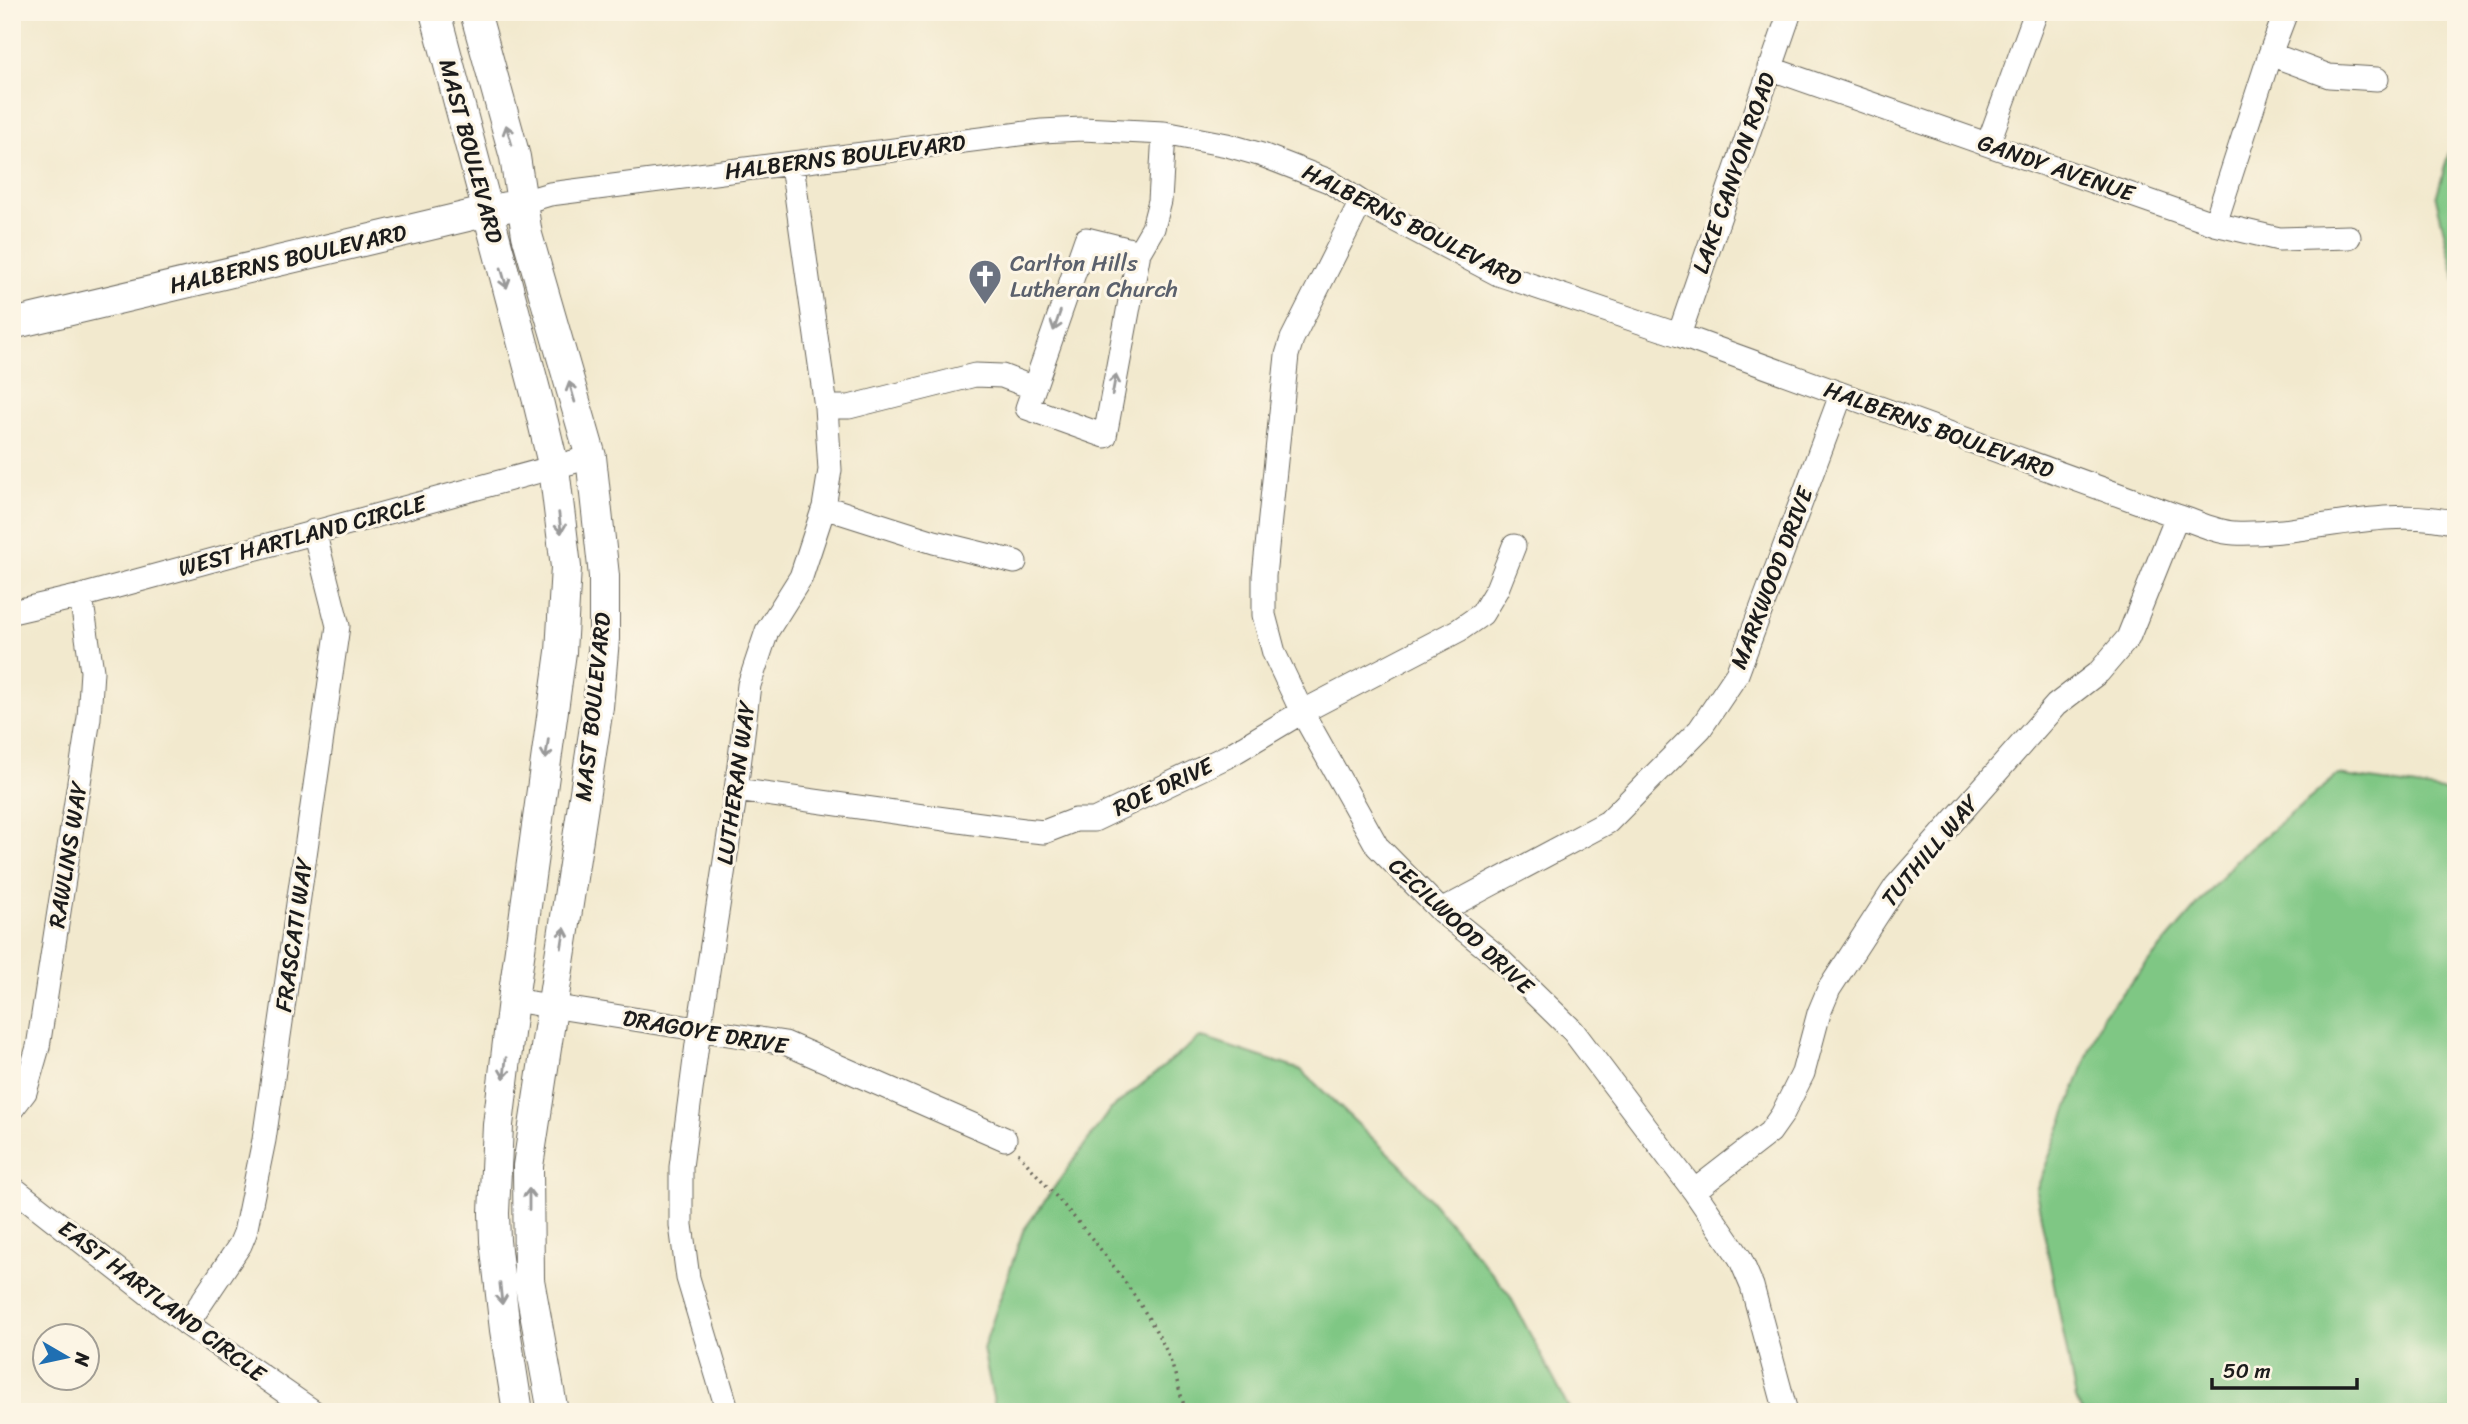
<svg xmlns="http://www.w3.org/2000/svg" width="2468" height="1424" font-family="Sriracha,sans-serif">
  <rect width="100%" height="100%" fill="#fcf5e5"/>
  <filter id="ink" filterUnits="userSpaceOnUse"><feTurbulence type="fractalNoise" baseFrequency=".0143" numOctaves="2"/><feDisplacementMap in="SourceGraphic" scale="14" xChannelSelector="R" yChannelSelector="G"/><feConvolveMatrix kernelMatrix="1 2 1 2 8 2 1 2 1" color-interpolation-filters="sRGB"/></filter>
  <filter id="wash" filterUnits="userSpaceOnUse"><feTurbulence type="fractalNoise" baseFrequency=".00686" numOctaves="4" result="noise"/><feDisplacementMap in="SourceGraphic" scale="28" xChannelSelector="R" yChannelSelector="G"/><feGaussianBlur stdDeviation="1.57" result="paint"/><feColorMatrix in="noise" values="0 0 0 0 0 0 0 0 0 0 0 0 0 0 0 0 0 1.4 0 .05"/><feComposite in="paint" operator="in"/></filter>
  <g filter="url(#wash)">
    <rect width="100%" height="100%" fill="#f2e9ce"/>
    <path fill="#7fc784" stroke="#4e7250" stroke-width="2" d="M2456,127V282L2436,198Z
      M2338,775L2456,793V1412H2082L2076,1399L2036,1191L2103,1015L2236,860Z
      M1200,1037L1301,1070L1406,1170L1509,1294L1571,1412H996L983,1349L1023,1231L1109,1111Z"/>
  </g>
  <g filter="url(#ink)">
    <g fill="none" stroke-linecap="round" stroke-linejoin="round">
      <defs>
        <path id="minor" d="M2270,54L2329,76L2377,79
          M1769,68L2215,224L2279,239L2349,237
          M1988,144L2036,12
          M523,202L550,194L1042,131L1082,129L1164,133L1227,145L1262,155L1329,181L1361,202L1498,274L1679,335L2177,516C2194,521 2215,532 2234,533C2306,536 2383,505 2456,523
          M1361,202L1292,339L1287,355L1264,576V615L1274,653L1302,712L1377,846L1441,911L1494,954L1573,1031L1694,1191L1740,1258L1752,1286L1786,1412
          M2215,224L2270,54L2286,12
          M1139,252L1086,239L1027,408L1105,436L1139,252L1153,228L1160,201L1164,133
          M1679,335L1790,12
          M826,407H849L975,375L1002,376L1034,388
          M824,507L934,542L1015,562
          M12,612L81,596L591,457
          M736,790L1024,830L1044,832L1075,820H1094L1230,755L1302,712L1459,630L1482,614L1497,589L1514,546
          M1441,911L1608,822L1700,729L1737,674L1841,395
          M513,1000L785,1043L1005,1139
          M12,1109L25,1092L38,1047L89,718L92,671L81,596
          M12,1187L187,1324L314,1412
          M1694,1191L1770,1132L1782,1115L1803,1073L1819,1013L1829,989L1896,886L2056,705L2099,672L2128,638L2177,516
          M187,1324L240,1245L245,1233L264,1140L338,626L314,531
          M728,1412L688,1278L681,1225V1167L699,1029L736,790L749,685L767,631L801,577L824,507L830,470L826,407L792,165"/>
        <path id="major" d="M435,12L538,401L554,468L566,567L561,652L513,1000L498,1125L494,1213L495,1241L505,1330L518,1412
          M475,12L515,157L527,235L591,457L604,576V639L598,707L528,1166L529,1280L553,1412
          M12,324L506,207"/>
      </defs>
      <use href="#minor" stroke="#67645a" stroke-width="25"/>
      <use href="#major" stroke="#67645a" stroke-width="32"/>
      <path stroke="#67645a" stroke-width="3.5" stroke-dasharray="2 5" stroke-linecap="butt" d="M1018,1153C1071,1214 1127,1273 1164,1346C1174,1366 1179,1390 1186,1412"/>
      <use href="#minor" stroke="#fff" stroke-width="23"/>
      <use href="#major" stroke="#fff" stroke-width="30"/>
    </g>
    <defs><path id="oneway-shaft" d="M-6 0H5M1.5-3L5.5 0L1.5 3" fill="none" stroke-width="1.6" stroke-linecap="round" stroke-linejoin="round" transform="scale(1.75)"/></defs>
    <g stroke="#999">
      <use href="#oneway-shaft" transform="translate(509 135) rotate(-106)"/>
      <use href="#oneway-shaft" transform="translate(504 278) rotate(74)"/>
      <use href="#oneway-shaft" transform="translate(1057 321) rotate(109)"/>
      <use href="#oneway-shaft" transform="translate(1114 385) rotate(-80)"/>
      <use href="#oneway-shaft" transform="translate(572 392) rotate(-106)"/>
      <use href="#oneway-shaft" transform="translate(560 523) rotate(83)"/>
      <use href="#oneway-shaft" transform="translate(547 749) rotate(98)"/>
      <use href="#oneway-shaft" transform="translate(563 938) rotate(-81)"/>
      <use href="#oneway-shaft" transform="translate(505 1068) rotate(96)"/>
      <use href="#oneway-shaft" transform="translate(529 1199) rotate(-90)"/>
      <use href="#oneway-shaft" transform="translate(501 1294) rotate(84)"/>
    </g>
  </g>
  <defs>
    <symbol id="church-pin" viewBox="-11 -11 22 30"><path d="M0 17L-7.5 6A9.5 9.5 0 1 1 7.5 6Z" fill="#6b7280" stroke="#fcf5e5"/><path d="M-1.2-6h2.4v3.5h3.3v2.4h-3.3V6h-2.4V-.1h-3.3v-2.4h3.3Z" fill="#fff"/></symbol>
  </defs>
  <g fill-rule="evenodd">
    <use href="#church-pin" x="966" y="257" width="38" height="52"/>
  </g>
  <g text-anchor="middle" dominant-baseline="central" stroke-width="6" stroke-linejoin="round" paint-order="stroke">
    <g font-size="23" fill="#1c1c1c" stroke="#fcf5e5">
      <text transform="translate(471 151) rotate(75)">MAST BOULEVARD</text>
      <text transform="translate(845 157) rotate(-7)">HALBERNS BOULEVARD</text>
      <text transform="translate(2056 168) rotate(19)">GANDY AVENUE</text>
      <text transform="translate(1734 173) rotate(-71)">LAKE CANYON ROAD</text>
      <text transform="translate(1412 225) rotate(27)">HALBERNS BOULEVARD</text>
      <text transform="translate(288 259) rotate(-13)">HALBERNS BOULEVARD</text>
      <text transform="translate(1939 430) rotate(20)">HALBERNS BOULEVARD</text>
      <text transform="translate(302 536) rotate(-15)">WEST HARTLAND CIRCLE</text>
      <text transform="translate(1772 578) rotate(-69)">MARKWOOD DRIVE</text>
      <text transform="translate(593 707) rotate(-84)">MAST BOULEVARD</text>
      <text transform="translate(736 783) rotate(-82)">LUTHERAN WAY</text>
      <text transform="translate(1163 787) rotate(-25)">ROE DRIVE</text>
      <text transform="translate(1930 851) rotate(-50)">TUTHILL WAY</text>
      <text transform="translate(68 855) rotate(-81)">RAWLINS WAY</text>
      <text transform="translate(1461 926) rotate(43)">CECILWOOD DRIVE</text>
      <text transform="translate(294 935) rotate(-82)">FRASCATI WAY</text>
      <text transform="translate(705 1032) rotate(10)">DRAGOYE DRIVE</text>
      <text transform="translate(162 1301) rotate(37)">EAST HARTLAND CIRCLE</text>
    </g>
    <g font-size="23" fill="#5b616d" stroke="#fcf5e5" text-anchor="start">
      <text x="1010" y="263">Carlton Hills<tspan x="1010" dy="26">Lutheran Church</tspan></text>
    </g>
  </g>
  <rect width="2468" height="1424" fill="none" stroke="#fcf5e5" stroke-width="42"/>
  <g transform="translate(66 1357) rotate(99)"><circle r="33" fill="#fcf5e5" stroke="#a29e95" stroke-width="2"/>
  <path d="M0-5L12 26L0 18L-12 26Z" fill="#1f6fb2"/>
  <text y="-10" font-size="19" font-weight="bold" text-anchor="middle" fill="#1c1c1c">N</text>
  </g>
  <path d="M2212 1378v10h145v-10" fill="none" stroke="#1c1c1c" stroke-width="3.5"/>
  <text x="2223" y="1378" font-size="21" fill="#1c1c1c" stroke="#fcf5e5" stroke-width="5" paint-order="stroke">50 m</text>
</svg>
